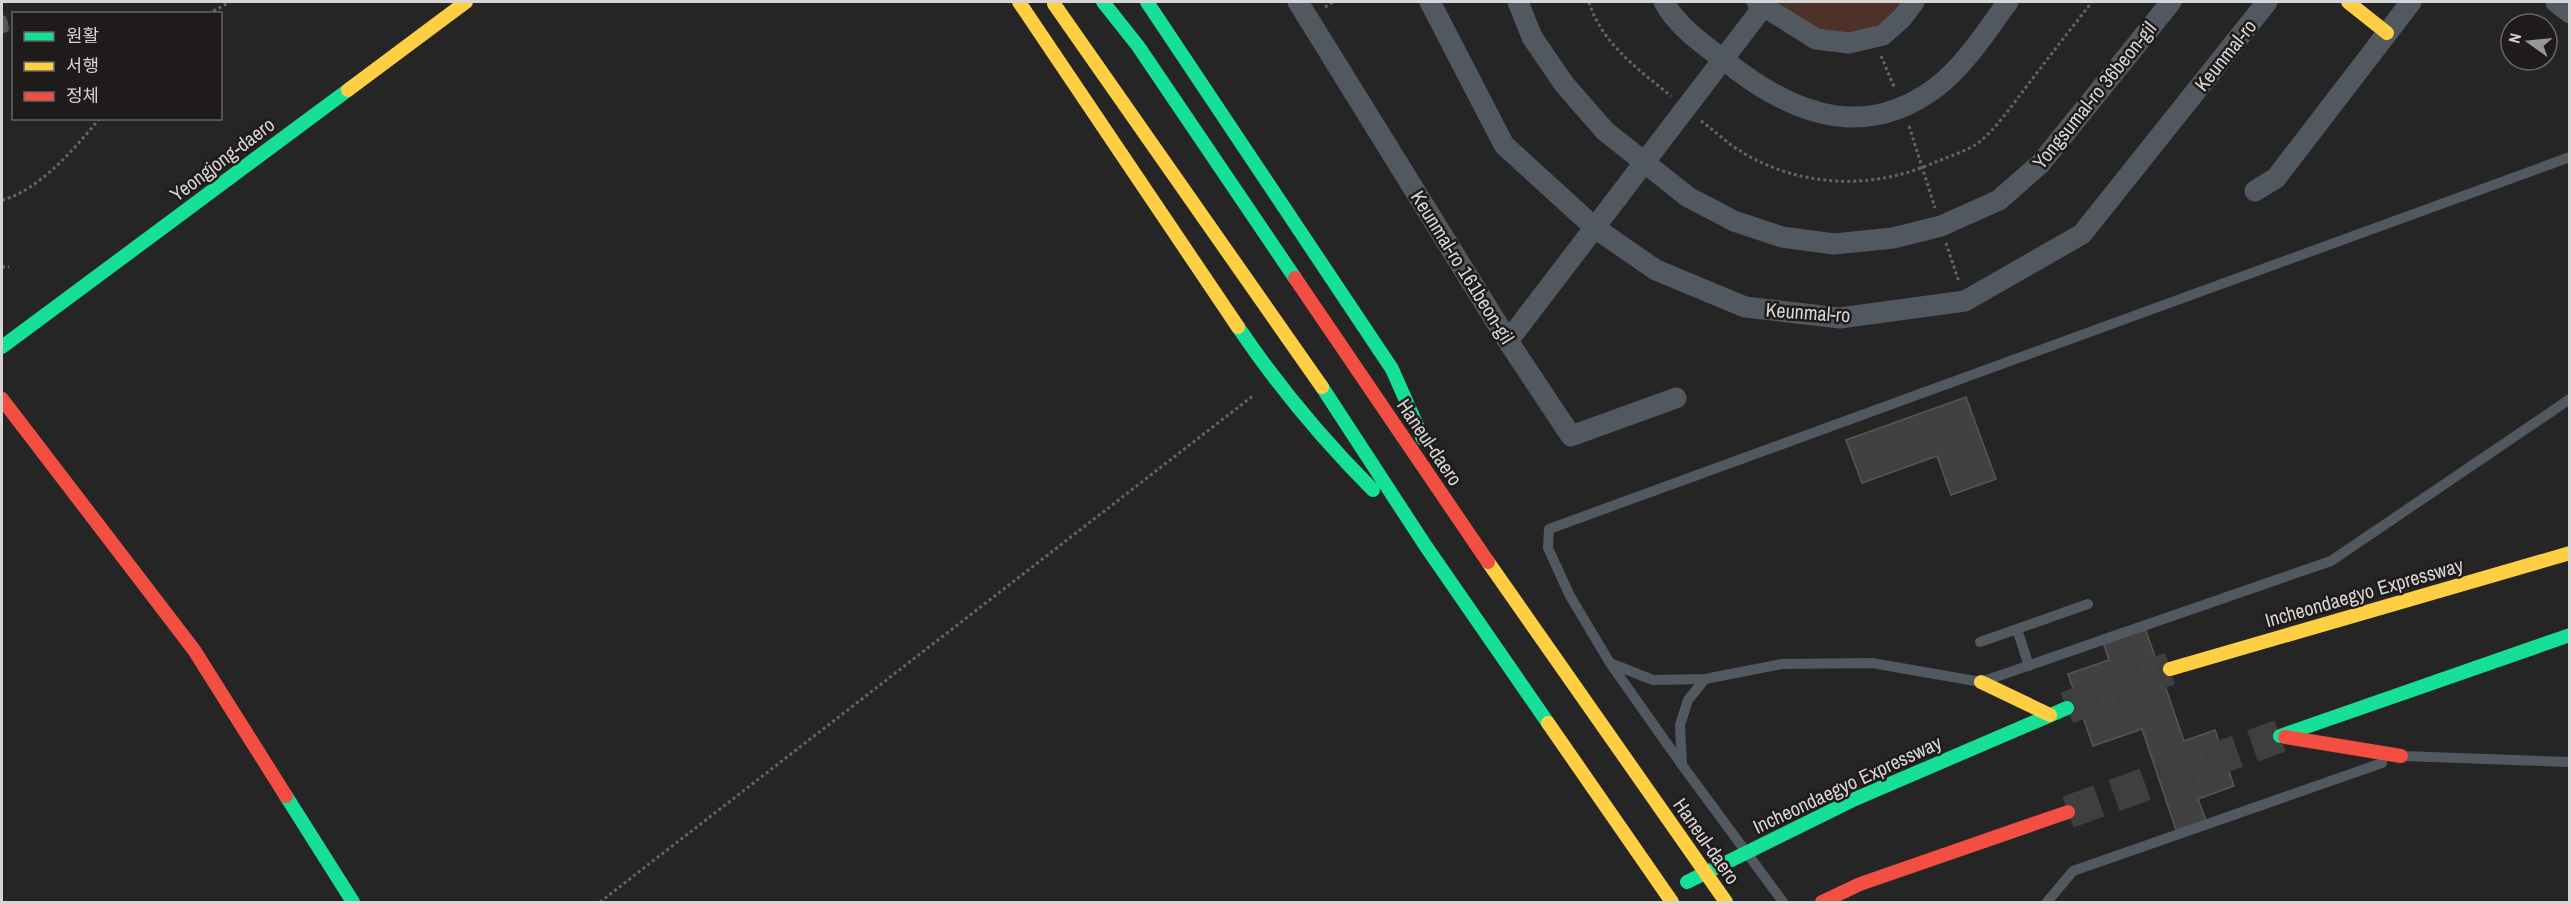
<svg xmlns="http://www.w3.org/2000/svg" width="2571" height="904" font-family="'Archivo Narrow','Noto Sans KR',sans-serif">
  <rect width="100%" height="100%" fill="#262525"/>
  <path fill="#4e3128" d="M1778,2H1903C1880,31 1848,44 1813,27C1801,21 1789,9 1778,2Z"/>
  <path fill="#424141" stroke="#575655" stroke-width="1.5" d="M1966,397L1996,479L1951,495L1937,456L1862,483L1846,440Z
    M2143,622L2184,741L2215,730L2234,786L2198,799L2208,826L2178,836L2142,729L2093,746L2068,674L2109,660L2101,636Z"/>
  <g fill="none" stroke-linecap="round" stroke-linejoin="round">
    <path stroke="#403f3f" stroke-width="33" stroke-dasharray="33 16" stroke-linecap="butt" d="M2067,708L2136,679L2170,669
      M2068,812L2280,736"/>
    <path stroke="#616469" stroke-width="3" stroke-dasharray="3 3" stroke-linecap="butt" d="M1589,2C1602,44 1638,69 1671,96
      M1325,7L1333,2
      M208,14L230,2
      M1881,56L1895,89
      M1701,121C1715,131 1729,145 1745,154C1802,187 1872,190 1933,163C1947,157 1965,152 1978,143C1995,130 2010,108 2023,91C2046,61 2069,31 2092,2
      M1909,126L1935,208
      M2,200C40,190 75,148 100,118
      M1946,243L1959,282
      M2,267H9
      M600,902L1254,395"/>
    <path stroke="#525860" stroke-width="10" d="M2,20L4,28
      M2017,629L2029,666
      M1980,642L2088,604
      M1610,663L1653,680L1705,679
      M2403,756L2570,762
      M1682,765L1610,663L1570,596L1548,548L1549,529L2570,157
      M1783,902L1682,765L1680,725L1688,700L1705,679L1782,664L1872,663L1981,682L2331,561L2570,399
      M2047,902L2073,871L2382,763"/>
    <path stroke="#525860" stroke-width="21" d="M1298,2L1508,341L1571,436L1676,398
      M1430,2L1504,145L1595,228L1656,270L1745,307L1840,318L1965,301L2082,234L2267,2
      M1518,2L1532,37L1564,84L1605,131L1688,197L1734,221L1782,237L1834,244L1893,238L1941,226L1999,200L2041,163L2171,2
      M1664,2C1679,30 1712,50 1737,70C1801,118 1869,139 1938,86C1966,64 1987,30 2008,2
      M1757,2L1816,39L1849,43L1883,35L1902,18L1914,2
      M2556,2L2570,13
      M2255,191L2276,178L2411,2
      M1508,341L1763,7"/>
    <path stroke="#16e098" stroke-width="14" d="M1103,2L1138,46L1295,278
      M1147,2L1392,369L1423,439
      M1238,327C1278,386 1323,440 1373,490
      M2,347L348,90
      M1322,387L1425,545L1548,723
      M2280,736L2570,635
      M286,796L353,902
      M1687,882L1855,799L2067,708"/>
    <path stroke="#ffcf43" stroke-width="14" d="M1019,2L1238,327
      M2348,2L2387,33
      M1054,4L1322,387
      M348,90L466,2
      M1488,562L1726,902
      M2170,669L2570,553
      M1981,682L2050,715
      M1548,723L1672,902"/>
    <path stroke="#f24e42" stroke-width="14" d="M1295,278L1488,562
      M2,399L194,650L286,796
      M2285,737L2401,756
      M1822,902L1860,884L2068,812"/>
  </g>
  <g text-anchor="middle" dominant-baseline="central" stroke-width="5" stroke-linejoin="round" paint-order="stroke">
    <g font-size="20" fill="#d6d4d4" stroke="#1e1b1a">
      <text transform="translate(2225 55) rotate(-51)">Keunmal-ro</text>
      <text transform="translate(2094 95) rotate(-51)">Yongsumal-ro 36beon-gil</text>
      <text transform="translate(222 159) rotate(-37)">Yeongjong-daero</text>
      <text transform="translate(1463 267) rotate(58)">Keunmal-ro 161beon-gil</text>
      <text transform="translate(1808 312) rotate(4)">Keunmal-ro</text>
      <text transform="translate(1430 442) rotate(56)">Haneul-daero</text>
      <text transform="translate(2364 592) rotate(-16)">Incheondaegyo Expressway</text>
      <text transform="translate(1847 784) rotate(-25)">Incheondaegyo Expressway</text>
      <text transform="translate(1707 841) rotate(55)">Haneul-daero</text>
    </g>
  </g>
  <rect width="2571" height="904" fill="none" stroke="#d6d4d4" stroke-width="6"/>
  <rect x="12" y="12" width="210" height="108" fill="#1e1b1a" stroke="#686564" stroke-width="1.5"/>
  <rect x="24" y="32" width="30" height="9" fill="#16e098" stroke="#686564" stroke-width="1.5"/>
  <text x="66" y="42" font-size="18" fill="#d6d4d4">원활</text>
  <rect x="24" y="62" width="30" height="9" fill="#ffcf43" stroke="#686564" stroke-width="1.5"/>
  <text x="66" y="72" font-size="18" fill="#d6d4d4">서행</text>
  <rect x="24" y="92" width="30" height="9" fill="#f24e42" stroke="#686564" stroke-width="1.5"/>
  <text x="66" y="102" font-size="18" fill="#d6d4d4">정체</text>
  <g transform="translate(2529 42) rotate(285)"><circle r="28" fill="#1e1b1a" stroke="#686564" stroke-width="1.5"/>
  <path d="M0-4.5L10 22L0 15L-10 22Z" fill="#989797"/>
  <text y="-9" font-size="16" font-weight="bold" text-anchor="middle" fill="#d6d4d4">N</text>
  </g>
</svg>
